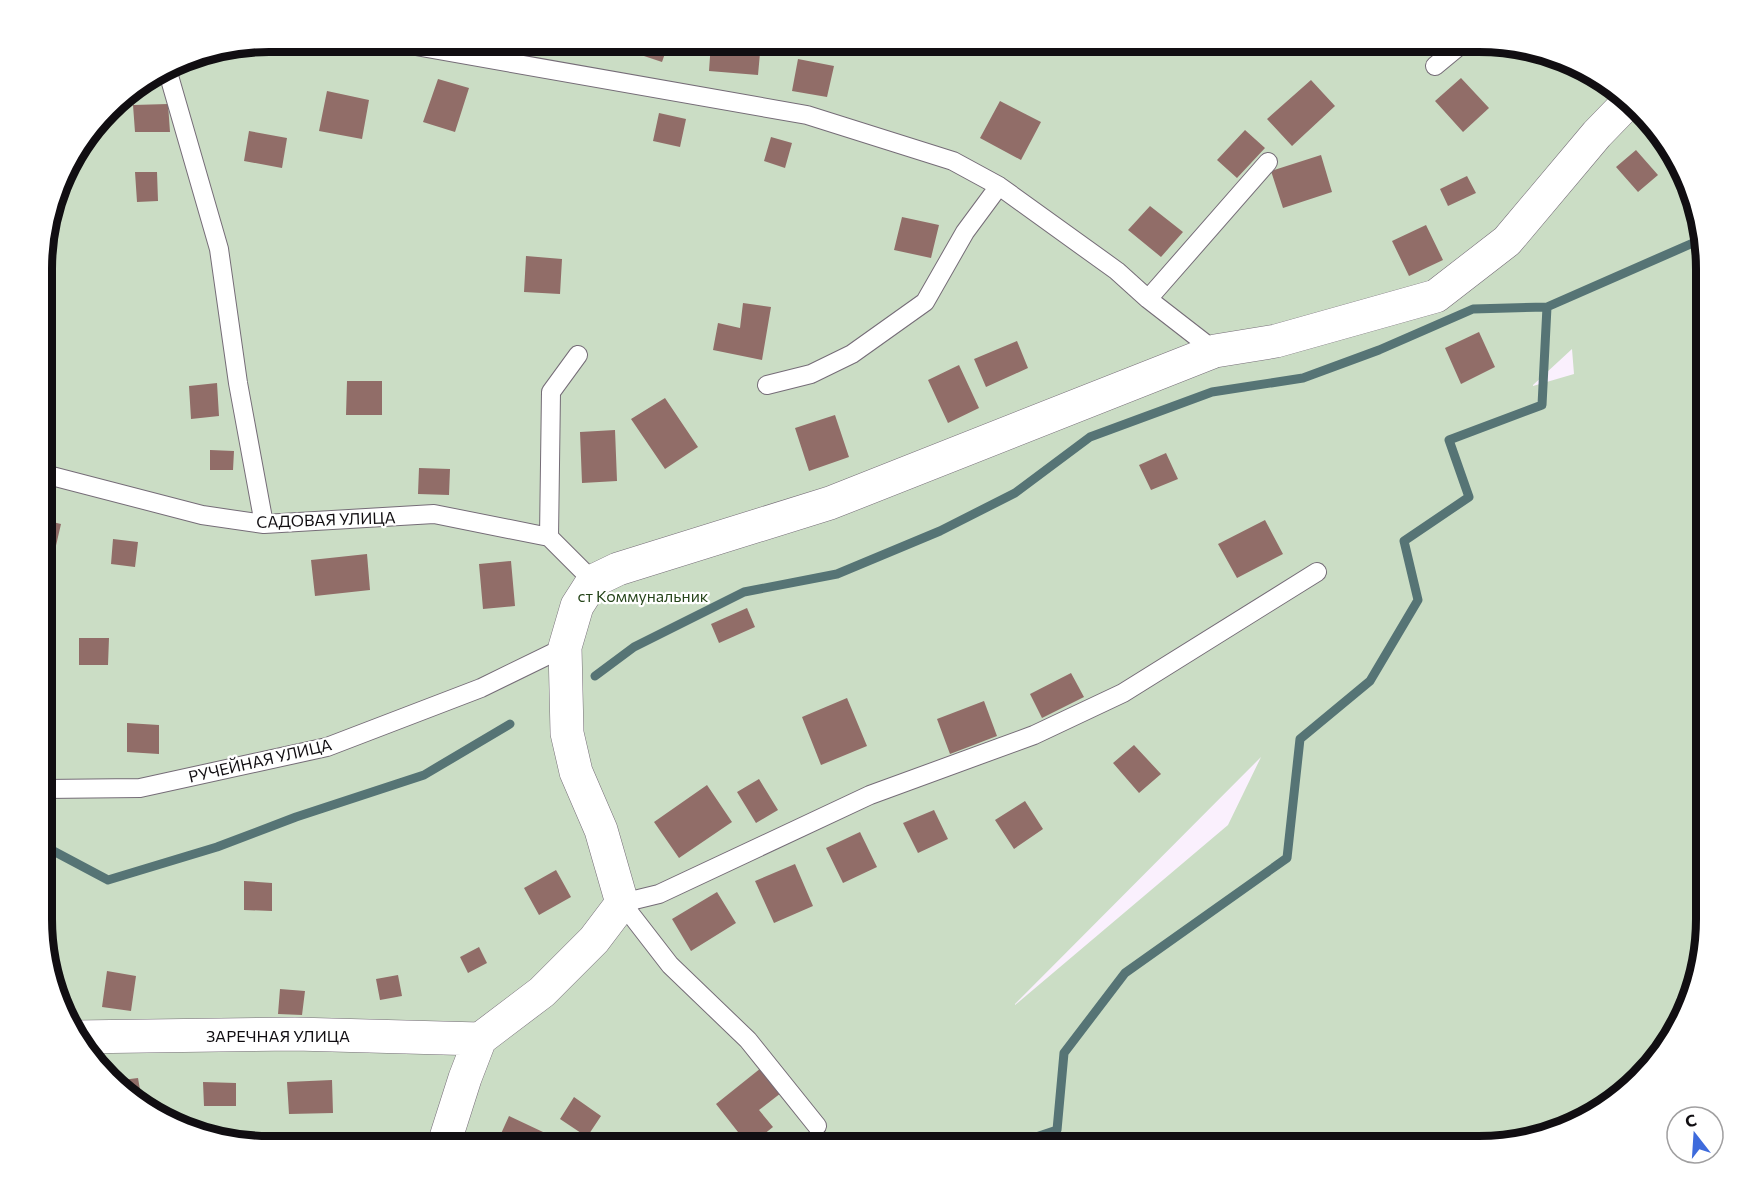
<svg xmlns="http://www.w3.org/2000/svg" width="1749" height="1189" font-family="Commissioner,sans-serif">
  <rect width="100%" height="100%" fill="#faf0fd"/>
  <path fill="#cbddc5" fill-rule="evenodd" d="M269,42H1494L1553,54L1618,89L1677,156L1707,255V934L1695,993L1660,1058L1581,1123L1480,1147H255L196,1135L131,1100L72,1033L44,949V240L66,168L119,99L183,59ZM1572,349L1574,374L1533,386V385ZM1261,757L1228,825L1015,1005V1004Z"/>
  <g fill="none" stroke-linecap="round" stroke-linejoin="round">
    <path stroke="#567475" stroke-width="9" d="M595,676L634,647L744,592L837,574L940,531L1015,493L1090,437L1212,392L1303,378L1379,350L1473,309L1547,307
      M44,846L108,880L217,847L296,817L424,775L510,724
      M1006,1147L1057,1130L1064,1053L1125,973L1287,858L1300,739L1370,681L1418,600L1404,541L1469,497L1449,440L1542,405L1547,307L1702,239"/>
  </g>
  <path fill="#916d68" d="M635,42H669L662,62L632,52Z
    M711,42H761L758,75L709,71Z
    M798,59L834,66L827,97L792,91Z
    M1461,78L1489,108L1463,132L1435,101Z
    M438,79L469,88L455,132L423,122Z
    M1311,80L1335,106L1292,146L1267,119Z
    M327,91L369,100L362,139L319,131Z
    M1000,101L1041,122L1021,160L980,138Z
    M168,104L170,132H135L133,105Z
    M659,113L686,119L680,147L653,141Z
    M1245,130L1265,148L1237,178L1217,160Z
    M249,131L287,138L282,168L244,161Z
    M771,137L792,143L785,168L764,161Z
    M1636,150L1658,175L1638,192L1616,167Z
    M1321,155L1332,192L1283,208L1271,171Z
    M135,172H157L158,201L137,202Z
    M1467,176L1476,193L1448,206L1440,189Z
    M1150,206L1183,232L1161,257L1128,230Z
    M902,217L939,225L931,258L894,250Z
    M1426,225L1443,260L1409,276L1392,241Z
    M526,256L562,259L560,294L524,292Z
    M743,303L771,307L762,360L713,350L718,323L740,328Z
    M1479,332L1495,367L1461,384L1445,348Z
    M1017,341L1028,368L986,387L974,359Z
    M959,365L979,408L948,423L928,380Z
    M347,381H382V415H346Z
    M217,383L219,416L191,419L189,386Z
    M665,398L698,447L665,469L631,419Z
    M835,415L849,457L809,471L795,428Z
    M615,430L617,481L582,483L580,432Z
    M210,450L234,451L233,470H210Z
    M1166,453L1178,479L1151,490L1139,465Z
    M419,468L450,469L449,495L418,494Z
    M44,520L61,524L48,580L44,579Z
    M1265,520L1283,554L1237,578L1218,544Z
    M113,539L138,542L135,567L111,564Z
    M367,554L370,590L315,596L311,560Z
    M511,561L515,606L483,609L479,564Z
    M747,608L755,627L719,643L711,624Z
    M79,638H109L108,665H79Z
    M1071,673L1084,697L1042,718L1030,694Z
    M847,698L867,746L821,765L802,717Z
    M984,701L997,736L950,754L937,719Z
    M127,723L159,725V754L127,752Z
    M1134,745L1161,774L1139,793L1113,763Z
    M759,779L778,810L756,823L737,792Z
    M707,785L732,822L679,858L654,822Z
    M1025,801L1043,829L1014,849L995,820Z
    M934,810L948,839L918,853L903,823Z
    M860,832L877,867L843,883L826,848Z
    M795,864L813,906L774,923L755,881Z
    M556,870L571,897L539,915L524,888Z
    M244,881L272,883V911L244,910Z
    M717,892L736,923L691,951L672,919Z
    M479,947L487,963L468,973L460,957Z
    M107,971L136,976L131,1011L102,1007Z
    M398,975L402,996L380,1000L376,979Z
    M280,989L305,991L302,1015L278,1014Z
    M761,1068L781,1093L759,1110L773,1127L749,1146L716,1104Z
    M138,1078L143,1107L131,1100L114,1081Z
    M332,1080L333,1113L289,1114L287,1082Z
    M203,1082L236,1083V1106H204Z
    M574,1097L601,1116L587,1137L560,1119Z
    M509,1116L543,1132L536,1147H495Z"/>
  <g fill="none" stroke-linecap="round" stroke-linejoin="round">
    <defs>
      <path id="lane" d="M393,42L807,115L953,161L999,186L1117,271L1148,299L1215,351
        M1435,66L1464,42
        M167,69L219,249L238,383L264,524
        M1148,299L1268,162
        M767,385L811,374L852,354L925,302L965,232L999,186
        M44,474L202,515L264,524L434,514L549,537L593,581
        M549,537L551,392L578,355
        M44,789L140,788L327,747L481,688L565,647
        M817,1126L748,1040L670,965L622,903L659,894L870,795L1034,735L1123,693L1317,572"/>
      <path id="street" d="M75,1037L295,1034L480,1039
        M480,1039L542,992L594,940L622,903L601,830L576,772L567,733L565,647L577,606L593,581L618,569L830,503L1215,351L1276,341L1436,296L1507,241L1597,134L1629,101
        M443,1147L465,1078L480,1039"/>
    </defs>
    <use href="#lane" stroke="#756c77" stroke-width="20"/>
    <use href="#street" stroke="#756c77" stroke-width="34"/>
    <use href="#lane" stroke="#fff" stroke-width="18"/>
    <use href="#street" stroke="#fff" stroke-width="33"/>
  </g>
  <g text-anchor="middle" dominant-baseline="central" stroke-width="4.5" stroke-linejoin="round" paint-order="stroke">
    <g font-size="16" fill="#110e12" stroke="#fff">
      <text transform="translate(326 519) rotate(-2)">САДОВАЯ УЛИЦА</text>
      <text transform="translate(260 760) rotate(-13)">РУЧЕЙНАЯ УЛИЦА</text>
      <text x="278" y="1035">ЗАРЕЧНАЯ УЛИЦА</text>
    </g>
    <g font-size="16" fill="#26451a" stroke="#fff">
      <text x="643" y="595">ст Коммунальник</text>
    </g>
  </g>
  <path d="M0 0H1749V1189H0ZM269 52H1479A217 217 0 0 1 1696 269V919A217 217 0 0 1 1479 1136H269A217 217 0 0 1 52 919V269A217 217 0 0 1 269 52Z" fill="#fff" fill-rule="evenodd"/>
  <path fill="none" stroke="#110e12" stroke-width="8" d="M269 52H1479A217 217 0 0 1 1696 269V919A217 217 0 0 1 1479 1136H269A217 217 0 0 1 52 919V269A217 217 0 0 1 269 52Z"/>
  <g transform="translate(1695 1135) rotate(343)"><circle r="28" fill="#ffffff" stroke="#a09fa0" stroke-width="1.5"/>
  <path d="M0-4.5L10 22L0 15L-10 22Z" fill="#3e6bdc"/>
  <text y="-9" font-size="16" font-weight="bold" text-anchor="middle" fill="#110e12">С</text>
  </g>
</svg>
